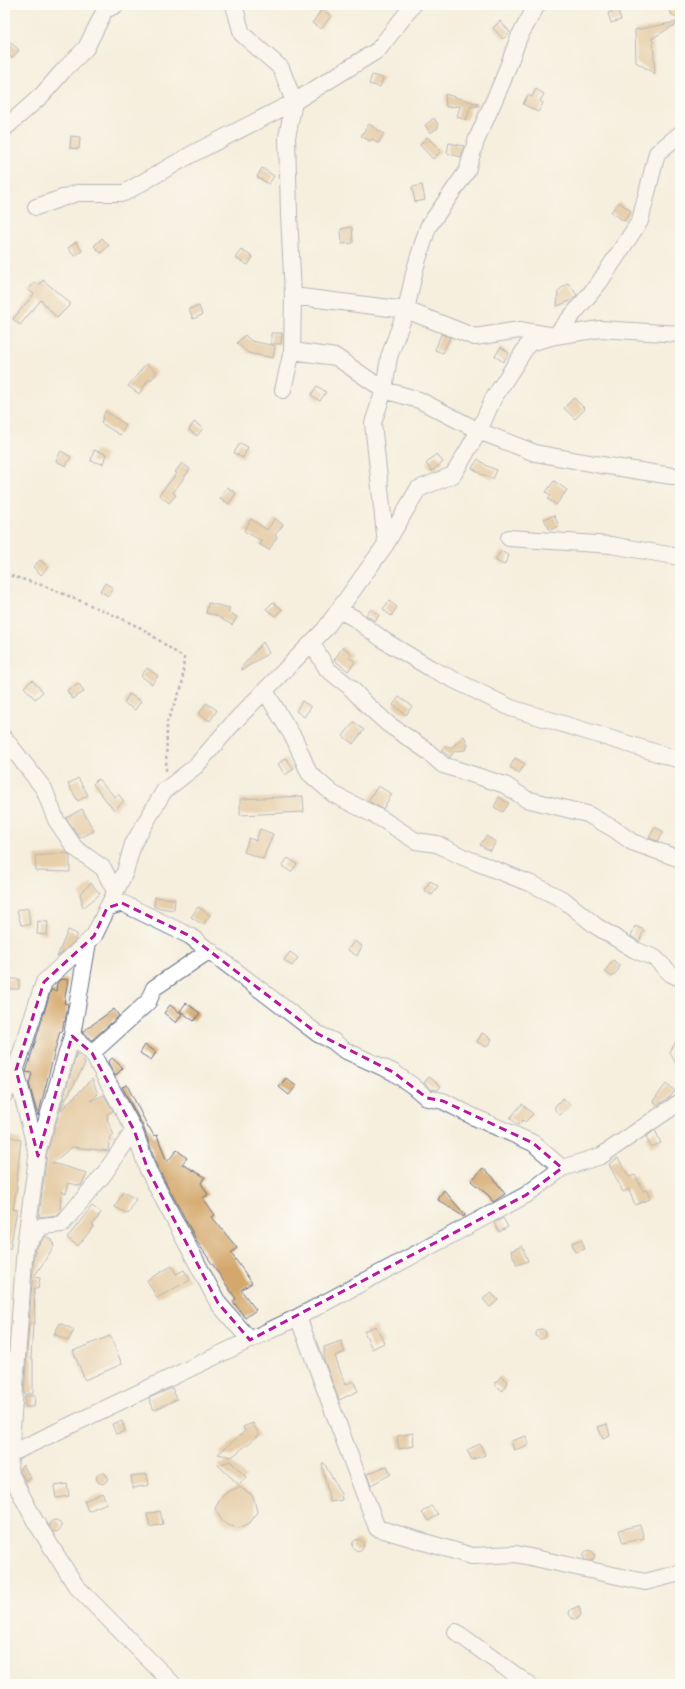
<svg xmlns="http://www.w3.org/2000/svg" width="685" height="1689" font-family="Cardo,serif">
  <rect width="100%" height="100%" fill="#fdfcf7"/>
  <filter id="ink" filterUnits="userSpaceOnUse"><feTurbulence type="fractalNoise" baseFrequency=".025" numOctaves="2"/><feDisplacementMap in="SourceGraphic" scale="8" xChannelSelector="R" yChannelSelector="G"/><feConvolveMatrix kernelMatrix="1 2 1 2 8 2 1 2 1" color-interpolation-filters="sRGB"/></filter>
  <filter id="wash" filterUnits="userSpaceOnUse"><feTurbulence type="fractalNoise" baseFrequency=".012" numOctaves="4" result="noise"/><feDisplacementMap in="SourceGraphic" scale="16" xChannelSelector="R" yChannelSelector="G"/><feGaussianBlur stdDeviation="0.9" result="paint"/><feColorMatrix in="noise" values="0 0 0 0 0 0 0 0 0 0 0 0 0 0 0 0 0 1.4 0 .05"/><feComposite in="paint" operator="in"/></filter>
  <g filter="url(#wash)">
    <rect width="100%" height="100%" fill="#f6efde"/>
    <g id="blocks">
      <path fill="#d4a86c" d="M322,9L331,16L321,29L312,23Z
        M618,10L621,20L611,23L608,13Z
        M500,21L510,32L503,39L493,28Z
        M677,22L678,23L651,39L653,41L655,74L636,62L635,30Z
        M5,38L19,50L12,58L5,52Z
        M372,75L383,78L380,87L369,84Z
        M536,89L544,94L540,101L543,103L538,112L523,104L528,95L532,97Z
        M445,94L478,104V106H471L466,120L457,117L460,106L446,107Z
        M434,118L438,124V128L430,133L425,125Z
        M369,124L384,134L378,143L372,139L370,141L361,136Z
        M71,136L80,137L79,149L70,148Z
        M427,137L441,151L433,159L420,145Z
        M449,143L464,146L461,157L447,153Z
        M262,168L274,176L269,184L257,177Z
        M422,185L425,200L415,202L412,187Z
        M619,202L631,211L624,221L611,212Z
        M352,227L353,243L342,244L341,229Z
        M102,238L109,245L101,253L94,246Z
        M76,242L82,251L74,256L68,248Z
        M241,250L253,257L248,265L235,258Z
        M43,280L71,304L57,318L41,300L20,325L13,319L34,294L28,290L35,282L39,285Z
        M568,283L577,295L570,301L557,306L558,291Z
        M199,306L202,315L193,319L189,309Z
        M271,333H282L281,344H271Z
        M441,334L450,337L443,353L435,350Z
        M245,335L251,341L275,346L273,358L248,353L237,343Z
        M501,347L509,353L503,362L495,356Z
        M146,364L157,372L151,380L149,379L139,394L128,386Z
        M317,386L326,392L320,401L311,395Z
        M574,398L585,409L575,419L564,408Z
        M105,411L126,425L120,435L101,423Z
        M194,422L203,428L197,436L189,430Z
        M240,443L248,447L243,458L234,453Z
        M94,450L106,454L103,464L91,461Z
        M61,451L71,457L66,466L56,461Z
        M436,454L443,462L432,471L426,464Z
        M478,459L487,466L497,470L493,479L481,474L472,468Z
        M182,463L190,469L173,493L176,495L169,503L159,495L177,473L175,472Z
        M554,481L567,490L556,505L548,499L551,496L546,492Z
        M227,487L236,493L229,504L220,498Z
        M554,515L559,526L550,530L544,519Z
        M275,518L283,525L275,535L277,537L269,550L259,544L262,541L244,531L251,519L267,530Z
        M501,551L509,556L504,565L495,560Z
        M40,560L48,567L41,575L33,567Z
        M105,583L113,588L108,596L100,591Z
        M389,601L397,607L391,616L383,609Z
        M273,602L282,609L275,616L266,609Z
        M208,603L230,608L228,612L237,617L232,625L215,615L206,613Z
        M371,609L379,615L375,621L366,615Z
        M263,642L269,653L242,670L241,668Z
        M343,647L352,654L349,657L355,662L348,671L334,660Z
        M147,668L158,676L152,684L141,676Z
        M32,680L43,692L35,699L24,687Z
        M79,684L84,692L72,699L67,690Z
        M129,694L141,701L135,710L124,703Z
        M399,697L412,706L406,715L393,705Z
        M302,701L311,707L304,717L296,711Z
        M206,703L217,710L210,721L199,714Z
        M354,722L364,730L353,744L343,736Z
        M464,736L468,745L465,750L455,751L450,757L441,750L444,747H452Z
        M286,758L294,769L285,775L278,764Z
        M515,758L525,764L519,773L510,767Z
        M78,778L88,795L78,801L68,784Z
        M98,779L115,797L118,794L124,801L114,810L93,784Z
        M378,786L392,794L383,809L368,801Z
        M303,796L304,812L240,815V799Z
        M499,797L509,803L503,812L494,807Z
        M82,809L94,831L80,838L66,818Z
        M655,827L664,832L658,841L649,838Z
        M260,829L273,834L263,859L244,852L249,838L256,841Z
        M486,836L496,842L490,851L480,845Z
        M67,853L70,856V872L36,871L35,856Z
        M288,858L297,864L291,872L282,866Z
        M430,881L438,886L432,895L424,890Z
        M91,883L100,894L83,908L80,893Z
        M155,897L175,899L174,910L154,907Z
        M198,907L210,915L203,925L191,917Z
        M28,908L30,925H21L17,910Z
        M38,921L48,922L47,935L37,934Z
        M635,926L644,930L639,942L631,936Z
        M68,930L77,934L74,942L57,957Z
        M354,941L362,946L357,956L348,950Z
        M290,952L298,958L292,966L284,960Z
        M613,960L619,965V969L612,977L605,971Z
        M5,979H19V989H5Z
        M61,979L68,980L64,1003L68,1004L65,1022L64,1021L62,1032L60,1031L38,1116L29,1084L32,1073L26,1072L51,990L56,991L57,983Z
        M186,1003L200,1013L194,1021L180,1011Z
        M170,1005L182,1014L176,1023L164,1013Z
        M114,1009L119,1016L92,1040L82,1032Z
        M482,1033L492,1039L487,1047L477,1042Z
        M680,1034V1072L670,1052Z
        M145,1045L156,1052L151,1060L140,1053Z
        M77,1053L82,1057L85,1064L60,1110Z
        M112,1058L123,1068L115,1076L108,1062Z
        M429,1077L441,1086L438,1090L431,1089L424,1083Z
        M286,1078L296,1086L289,1095L279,1087Z
        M92,1079L98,1094L90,1101L104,1095L113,1111L107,1114L108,1118L107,1119L114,1135L110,1137L108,1151L72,1147L52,1163L87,1173L81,1186L69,1183L66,1193L61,1191L60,1212L57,1215L39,1217L47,1152L60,1111Z
        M666,1084L675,1091L671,1096L658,1105L653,1101Z
        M127,1085L148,1127H149L154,1136L157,1135L167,1162L177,1150L187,1158L182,1164L205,1177L201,1183L208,1195L203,1198L215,1215L212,1217L237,1248L231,1253L252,1283L241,1290L256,1310L245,1318L233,1301L236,1299L198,1243L157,1166L143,1126L122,1087Z
        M563,1098L571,1105L560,1115L555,1110V1106Z
        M522,1104L533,1114L525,1122L523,1120L518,1125L510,1118Z
        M655,1130L661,1143L651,1147L646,1137Z
        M5,1135L21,1140L16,1186H17L13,1209L17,1210L10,1249H5Z
        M618,1158L629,1177L635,1175L643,1191L647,1190L650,1199L635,1205L629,1189L623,1192L609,1164Z
        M483,1168L492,1176L505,1194L493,1202L489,1196L471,1181Z
        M444,1190L465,1215L464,1217L438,1200Z
        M123,1192L136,1199L128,1214L115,1207Z
        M92,1206L101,1213L92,1225L94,1226L78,1246L67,1238Z
        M503,1218L508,1227L499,1232L494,1223Z
        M46,1236L52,1240L54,1246L34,1277L40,1278L38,1289L34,1288L35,1324L33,1323L31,1359H33V1394H24L34,1255L36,1253L34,1250Z
        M581,1239L585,1249L575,1252L572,1243Z
        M522,1246L528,1261L517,1265L511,1251Z
        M172,1266L176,1274L184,1270L190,1280L157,1298L147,1280Z
        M491,1293L498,1300L490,1307L483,1299Z
        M60,1323L74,1330L68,1341L54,1334Z
        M376,1326L384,1343L372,1349L364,1331Z
        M536 1334a5 5 0 1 1 10 0a5 5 0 1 1-10 0Z
        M110,1336L122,1364L85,1380L73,1351Z
        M341,1341L345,1352L335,1356L345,1385L353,1381L358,1391L339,1400L324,1360V1347Z
        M501,1376L507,1382L503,1391L494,1384Z
        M172,1388L177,1399L154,1410L149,1398Z
        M25,1396H35L34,1407H25Z
        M122,1421L125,1431L116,1434L112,1424Z
        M253,1423L259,1435L232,1457L218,1454L245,1431L243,1427Z
        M607,1424L610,1436L603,1439L598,1427Z
        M413,1433L414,1446L399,1449L397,1436Z
        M526,1436L529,1445L514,1450L511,1441Z
        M480,1444L485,1455L472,1460L467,1450Z
        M230,1461L246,1477L239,1485L218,1465Z
        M324,1463L341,1494L342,1500L330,1502L322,1464Z
        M23,1465L31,1478L26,1482L19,1469Z
        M387,1466L391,1474L371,1485L367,1474Z
        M96.5 1478a5.5 5.5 0 1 1 11 0a5.5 5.5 0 1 1-11 0Z
        M147,1474L149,1485L133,1488L131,1476Z
        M67,1484L69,1496L56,1498L54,1486Z
        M239,1487L251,1494L254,1499L257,1512L250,1523L239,1528L227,1525L222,1521L215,1508L222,1497L227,1492Z
        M102,1493L107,1503L88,1511L84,1501Z
        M431,1506L438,1514L429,1521L422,1513Z
        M160,1511L163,1524L150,1527L147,1514Z
        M49 1526a6 6 0 1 1 12 0a6 6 0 1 1-12 0Z
        M640,1525L644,1538L623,1543L619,1530Z
        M352.5 1545a5.5 5.5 0 1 1 11 0a5.5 5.5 0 1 1-11 0Z
        M583.5 1556a5.5 5.5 0 1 1 11 0a5.5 5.5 0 1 1-11 0Z
        M579,1606L581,1615L577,1619H573L569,1614L570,1610Z"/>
    </g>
  </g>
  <g filter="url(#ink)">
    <use href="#blocks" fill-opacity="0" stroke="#68728b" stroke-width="1"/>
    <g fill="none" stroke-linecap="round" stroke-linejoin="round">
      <defs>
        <path id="minor" d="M234,5L242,34L281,68L294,102L287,137L289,214L293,296L292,351L283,390
          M5,128L42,95L63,71L86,48L105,10L116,5
          M36,207L77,193H124L192,154L294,102L378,50L413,5
          M293,296L406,310L475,337L519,330L555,336L600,329L680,334
          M292,351L336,357L384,390L419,400L479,431L535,453L595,464L672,476H680
          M509,538L611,545L680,557
          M386,544L418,489L453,475L479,431L493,399L529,343L555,336L599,283L640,221L657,153L680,134
          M339,610L354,618L385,641L430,668L511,708L680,760
          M312,643L327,669L350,687L366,704L388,724L426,750L443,765L505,785L526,799L587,814L614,829L632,842L680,859
          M265,691L295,740L309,773L333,794L382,819L416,841L437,844L463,857L534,885L564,900L596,926L635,950L655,958L671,974L680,978
          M5,739L44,789L56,820L75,848L103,868L115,891
          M107,908L122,903L190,936L318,1034L333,1041L344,1050L393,1072L413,1086L427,1098L443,1101L474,1117L533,1143L562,1168
          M88,942L72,1036L38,1150L25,1246L9,1471L35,1521L76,1586L173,1684
          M72,1036L92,1053L134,1130L148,1170L218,1303L250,1340
          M92,1053L148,1002L154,988L210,950
          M16,1070L37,1154
          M5,1094L13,1078L44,982L94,936L125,872L133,844L164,791L196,766L234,722L325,629L386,544L373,423L384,390L389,357L406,310L415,269L428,227L467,171L476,141L503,80L519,37L537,5
          M25,1246L42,1226L62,1224L104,1174L134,1130
          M298,1317L526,1195L562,1168L601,1156L680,1102
          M10,1454L298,1317L377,1528L472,1556L516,1554L645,1582L680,1573
          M456,1632L528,1684"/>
        <path id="major" d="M679,5L680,7"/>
      </defs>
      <use href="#minor" stroke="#68728b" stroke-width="18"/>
      <use href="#major" stroke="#68728b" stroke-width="23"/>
      <path stroke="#68728b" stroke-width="2.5" stroke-dasharray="3 3" stroke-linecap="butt" d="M5,574L45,586L116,616L143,629L184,658L182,686L167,722L166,773"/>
      <use href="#minor" stroke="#fff" stroke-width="16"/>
      <use href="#major" stroke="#eac769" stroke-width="21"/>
    </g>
  </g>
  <path d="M0 0H685V1689H0ZM122,903L190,936L318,1034L393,1072L427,1098L443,1101L533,1143L562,1168L526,1195L250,1340L218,1303L148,1170L134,1130L92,1053L72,1036L38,1156L16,1070L44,982L94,936L107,908Z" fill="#f6efde" fill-opacity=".55" fill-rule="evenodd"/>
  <path fill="none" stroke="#b5179e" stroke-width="3" stroke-dasharray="8 5" stroke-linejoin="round" d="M122,903L190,936L318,1034L393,1072L427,1098L443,1101L533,1143L562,1168L526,1195L250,1340L218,1303L148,1170L134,1130L92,1053L72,1036L38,1156L16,1070L44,982L94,936L107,908Z"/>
  <rect width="685" height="1689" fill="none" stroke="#fdfcf7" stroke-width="20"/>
</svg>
